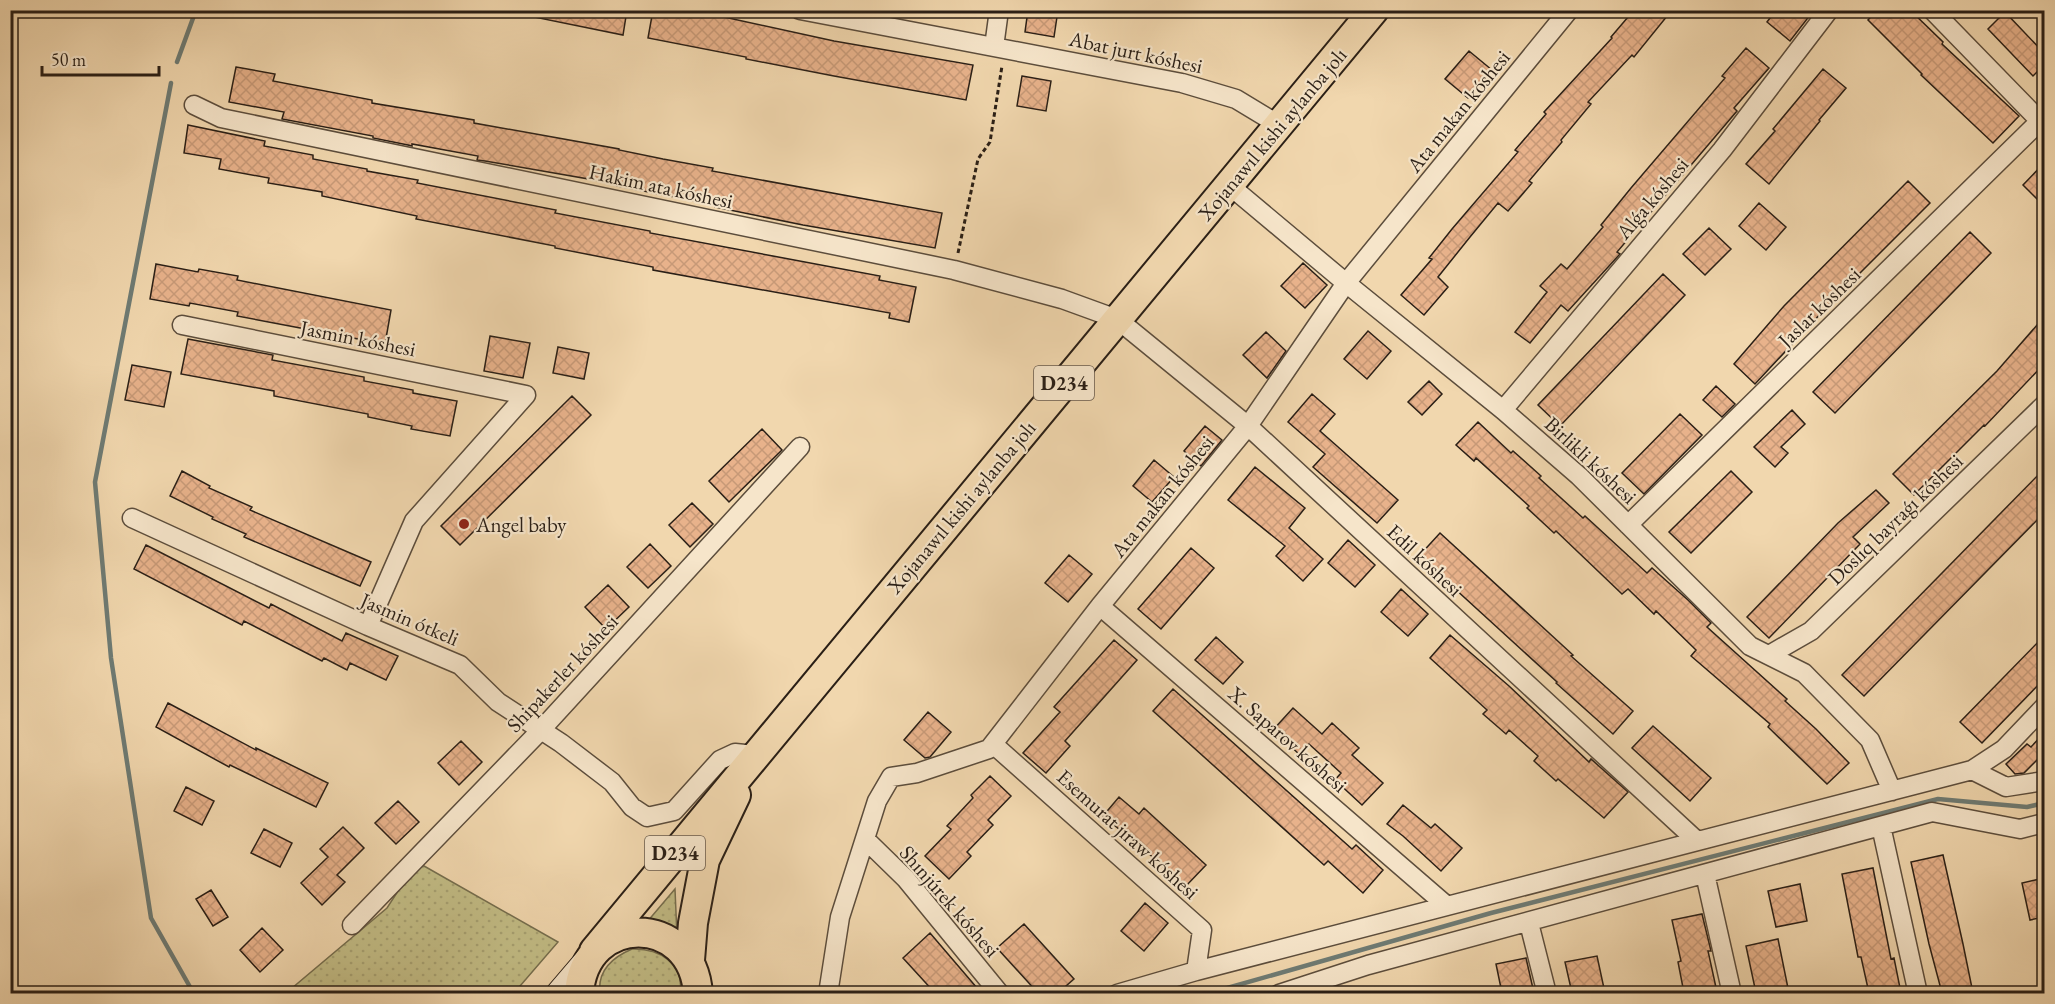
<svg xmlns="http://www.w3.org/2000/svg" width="2055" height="1004" font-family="'EB Garamond',serif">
  <defs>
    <pattern id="grass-dots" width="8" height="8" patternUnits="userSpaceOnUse" patternTransform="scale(1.5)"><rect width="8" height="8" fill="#c2bc85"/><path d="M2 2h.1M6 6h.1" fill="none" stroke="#a7a172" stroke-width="1.8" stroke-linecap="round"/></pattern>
    <pattern id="building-cross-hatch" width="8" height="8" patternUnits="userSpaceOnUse" patternTransform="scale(1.5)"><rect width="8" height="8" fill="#e8b28b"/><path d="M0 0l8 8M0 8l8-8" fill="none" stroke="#c79977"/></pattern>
  </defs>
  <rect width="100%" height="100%" fill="#f1d7ae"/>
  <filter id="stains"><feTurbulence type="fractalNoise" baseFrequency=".00333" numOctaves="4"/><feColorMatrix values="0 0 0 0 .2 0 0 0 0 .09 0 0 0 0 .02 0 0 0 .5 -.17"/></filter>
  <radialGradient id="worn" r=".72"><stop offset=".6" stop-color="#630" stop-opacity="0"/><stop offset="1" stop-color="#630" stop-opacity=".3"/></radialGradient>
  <path fill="url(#grass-dots)" stroke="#766e4e" stroke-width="1.5" d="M417,862L558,942L514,993L285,994L387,908Z
    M675,889L677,936L641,929Z
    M632,949C658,948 685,963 680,993L600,994C597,971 613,957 632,949Z"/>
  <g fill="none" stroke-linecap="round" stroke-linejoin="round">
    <path stroke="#6e7b74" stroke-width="4.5" d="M177,62L196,10
      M171,83L95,482L111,658L151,918L194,994
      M1206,994L1491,913L1938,799L2027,807L2044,803"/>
  </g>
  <path fill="url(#building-cross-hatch)" stroke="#2a1f16" stroke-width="1.5" d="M534,10H627L623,35L534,17Z
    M653,10H692L834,41L973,65L966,100L834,76L746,59V57L648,38Z
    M1028,10H1058L1054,37L1025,32Z
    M1634,10H1672L1634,57L1632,55L1588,102L1591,104L1561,140L1562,142L1529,181L1532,183L1508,211L1498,203L1470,237L1438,277L1448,287L1424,315L1401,295L1432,259L1429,258L1452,229L1518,152L1515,150L1546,114L1544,112L1612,38L1611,37Z
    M1776,10H1814L1790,41L1767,22Z
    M1877,10H1910L1943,42L1942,44L2019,116L1993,143L1921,75L1922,74L1868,20Z
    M2005,12L2044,53V65L2033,76L1988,29Z
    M1746,48L1769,68L1734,108L1737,111L1617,252L1620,254L1568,311L1561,305L1530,343L1515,332L1547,292L1540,286L1561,264L1567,269L1603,227L1601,225L1631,188L1725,78L1722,76Z
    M1469,51L1492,70L1468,98L1445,79Z
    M236,67L275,74L273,81L372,100V103L474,120V123L619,149V150L663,159L713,168L712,171L942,213L935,248L803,225L715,207L716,205L617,186V184L485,161L477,160L478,156L412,144V146L408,145L373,138V136L282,119L284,112L229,102Z
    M1823,69L1846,88L1819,120L1820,121L1769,184L1746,164L1775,131L1773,129Z
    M1022,76L1051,81L1046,111L1017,106Z
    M188,125L265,141L264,146L313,155V159L367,169V171L418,180L417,183L556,210L555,213L650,231V233L880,276L879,280L916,287L909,322L889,318L890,313L653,270V267L555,248V246L416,219L417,216L322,196V192L268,183L269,178L219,169L221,159L184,153Z
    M2044,163V206L2023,185Z
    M1908,181L1930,203L1838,295L1755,384L1734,364L1784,306Z
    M1759,203L1786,227L1766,250L1739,226Z
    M1709,228L1731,249L1705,275L1683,254Z
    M1970,232L1991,253L1835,413L1813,392Z
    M1303,263L1327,285L1305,308L1281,286Z
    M156,264L198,272L199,269L238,276L237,280L391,310L385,344L237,316L238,312L190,303L189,306L150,299Z
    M1663,274L1685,295L1560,426L1538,405Z
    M2044,317V364L1985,426L1984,425L1914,495L1893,474L1997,371Z
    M1368,331L1391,351L1367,379L1344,359Z
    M1266,332L1286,351L1267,378L1243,355Z
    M490,336L530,343L523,378L484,371Z
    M188,339L273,355L272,360L364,377V381L413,390V393L457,401L450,436L411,429L412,426L368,417V414L274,396V391L181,374Z
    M558,347L589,353L584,379L553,373Z
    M132,365L171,372L164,407L125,400Z
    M1429,381L1442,394L1422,415L1408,402Z
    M1716,386L1735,404L1722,417L1703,400Z
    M1312,394L1335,414L1320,431L1398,500L1377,523L1313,467L1325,454L1288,422Z
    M572,396L591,415L460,545L441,526Z
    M1792,410L1805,424L1781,447L1788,453L1775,467L1754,447Z
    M1680,414L1702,435L1644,494L1622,473Z
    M1478,422L1511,453L1513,451L1541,476L1539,478L1583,518L1585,516L1647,573L1652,568L1688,600L1711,623L1707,627L1787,699L1785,701L1816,729L1849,763L1827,784L1768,727L1770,724L1691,656L1696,650L1656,611L1654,614L1628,589L1622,594L1556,531L1554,533L1527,508L1529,506L1476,458L1474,461L1456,445Z
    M1205,426L1222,440L1201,466L1184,451Z
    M762,429L782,450L729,502L709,481Z
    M1154,460L1174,477L1152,502L1133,486Z
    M1255,467L1305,508L1289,528L1323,559L1303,581L1276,556L1285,546L1228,500Z
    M2044,469V513L1864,696L1842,675Z
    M182,471L210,486L209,488L252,507L250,510L371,562L360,586L244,537L246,534L212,519L213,517L170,496Z
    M1731,471L1752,492L1691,553L1669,532Z
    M1876,490L1889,503L1853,537L1860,544L1769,638L1747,617L1838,523Z
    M692,503L713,524L690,547L669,525Z
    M1440,533L1573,655L1571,656L1633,711L1613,734L1556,683L1557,682L1419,556Z
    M1348,540L1375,565L1355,587L1328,563Z
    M650,544L671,566L648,588L627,567Z
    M146,545L269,608L271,604L342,641L346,633L398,656L386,680L350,663L347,670L324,658L322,661L244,621L242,625L134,569Z
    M1191,548L1214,568L1161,629L1138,609Z
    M1069,555L1092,574L1068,602L1045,583Z
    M608,585L629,607L606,629L585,607Z
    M1401,589L1428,614L1408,636L1381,612Z
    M1450,635L1509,686L1589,762L1591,759L1628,792L1604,818L1558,779L1556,781L1534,761L1538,756L1509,730L1506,734L1483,714L1487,710L1430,658Z
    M2044,636V679L1982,743L1960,722Z
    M1216,637L1243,662L1223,684L1195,660Z
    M1114,640L1137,660L1065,741L1070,746L1046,773L1023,753L1060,712L1054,707Z
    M1173,689L1352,849L1356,845L1383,870L1363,893L1328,861L1324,865L1153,711Z
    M168,703L256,750V748L328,783L316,807L230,765L229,767L156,727Z
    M1293,708L1322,734L1332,723L1359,748L1352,755L1383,783L1362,805L1335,780L1341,773L1309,744L1300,755L1273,730Z
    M928,712L951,732L930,757L925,758L904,740Z
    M1653,726L1711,778L1690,801L1632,748Z
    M2044,733V753L2024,773L2015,774L2006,764L2027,744L2031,747Z
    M461,741L482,762L459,785L438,763Z
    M990,776L1011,796L988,820L993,825L967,852L971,856L949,879L925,856L951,829L947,826L973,798L971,795Z
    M186,787L214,801L202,825L174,811Z
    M1119,797L1139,814L1144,808L1206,865L1185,887L1120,827L1119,829L1103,816Z
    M398,801L419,822L396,844L375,823Z
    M1403,805L1431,828L1435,824L1462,848L1441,871L1403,836L1387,824Z
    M343,827L364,848L337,875L345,882L322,905L301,883L328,857L320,849Z
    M264,829L292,843L280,867L251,853Z
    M1943,855L1963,944L1973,993H1942L1929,944L1911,862Z
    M1873,868L1891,959L1894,958L1901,993H1869L1861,957H1858L1842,874Z
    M2044,878V917L2030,920L2022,883Z
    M1800,884L1807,921L1776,927L1768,891Z
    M211,890L228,917L213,926L196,899Z
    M1145,903L1168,923L1144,951L1121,931Z
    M1702,914L1711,951H1708L1717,992L1684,993L1678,962L1681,961L1672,920Z
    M1024,924L1074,979L1058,993H1038L997,948Z
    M262,928L283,950L260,972L240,950Z
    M930,933L977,988L971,993H935L903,958Z
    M1778,939L1789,993H1756L1746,946Z
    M1597,956L1605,993H1572L1565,962Z
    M1526,958L1534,993H1502L1496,964Z"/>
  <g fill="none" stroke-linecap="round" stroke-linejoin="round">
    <defs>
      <path id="minor" d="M800,10L1182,83L1236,99L1279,125
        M1932,10L2044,125
        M994,47L999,10
        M194,105L221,118L954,270L1062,299L1117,319L1248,426L1697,841
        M1229,185L1346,283L1503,410L1579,476L1750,646L1804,673L1870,740L1892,791
        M182,325L526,395
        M1503,410L1722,150L1829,10
        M132,518L368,626L460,665L498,702L561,743L612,782L632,807L647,817L674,811L720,760L735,753L755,755
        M1628,525L2040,121
        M1100,606L1447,906
        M368,626L414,521L526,395
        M1769,655L1811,631L2044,405
        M993,744L1202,930L1196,971
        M1972,770L2004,749L2044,707
        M1881,826L1918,994
        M865,839L906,879L1000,994
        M1705,874L1732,994
        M1529,923L1547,994
        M352,925L540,731L800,447
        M828,994L840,917L877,801L891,777L917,773L989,749L1100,606L1248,426L1346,283L1569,10
        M1117,994L1196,971L1972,770L2006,787L2044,781
        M1279,994L1368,965L1932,812L2020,829L2044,823"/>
      <path id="secondary" d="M559,994L588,960"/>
      <path id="primary" d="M594,951L1374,10
        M690,960L693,923L705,860L736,795
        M579,994C584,912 693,912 698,994"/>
    </defs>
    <use href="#minor" stroke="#5c4d3c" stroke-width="21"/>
    <use href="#secondary" stroke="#2a1f16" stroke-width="28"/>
    <use href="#primary" stroke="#2a1f16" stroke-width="32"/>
    <path stroke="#2a1f16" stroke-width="3" stroke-dasharray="4.5 3" stroke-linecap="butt" d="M958,253L978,159L990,142L1002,66"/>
    <use href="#minor" stroke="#f6e5ca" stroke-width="18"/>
    <use href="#secondary" stroke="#f6e5ca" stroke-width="26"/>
    <use href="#primary" stroke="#f1d7ae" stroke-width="28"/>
  </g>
  <circle fill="#8f2418" stroke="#f6e5ca" stroke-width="2" cx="464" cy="524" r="6"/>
  <g text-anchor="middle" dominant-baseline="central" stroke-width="4.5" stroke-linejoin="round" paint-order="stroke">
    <g fill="#f6e5ca" stroke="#675a4c" stroke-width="1.5">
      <rect x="1034" y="366" width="60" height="34" rx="4.5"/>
      <rect x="645" y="836" width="60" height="34" rx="4.5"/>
    </g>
    <g font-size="20" font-weight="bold" fill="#2a1f16">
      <text x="1064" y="383">D234</text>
      <text x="675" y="853">D234</text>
    </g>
    <g font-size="21" fill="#2a1f16" stroke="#f6e5ca">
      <text transform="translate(1136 52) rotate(12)">Abat jurt kóshesi</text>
      <text transform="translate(1458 111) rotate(-51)">Ata makan kóshesi</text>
      <text transform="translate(1272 134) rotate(-50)">Xojanawıl kishi aylanba jolı</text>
      <text transform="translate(661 186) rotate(12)">Hakim ata kóshesi</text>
      <text transform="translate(1652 198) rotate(-50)">Alǵa kóshesi</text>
      <text transform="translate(1819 307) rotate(-44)">Jaslar kóshesi</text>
      <text transform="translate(358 338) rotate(11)">Jasmin kóshesi</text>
      <text transform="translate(1591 460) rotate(43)">Birlikli kóshesi</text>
      <text transform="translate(1162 496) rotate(-51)">Ata makan kóshesi</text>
      <text transform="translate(961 507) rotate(-50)">Xojanawıl kishi aylanba jolı</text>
      <text transform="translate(1895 519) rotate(-44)">Doslıq bayraǵı kóshesi</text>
      <text transform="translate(1425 560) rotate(43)">Edil kóshesi</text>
      <text transform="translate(410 619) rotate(23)">Jasmin ótkeli</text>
      <text transform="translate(562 673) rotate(-47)">Shipakerler kóshesi</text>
      <text transform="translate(1288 739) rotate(41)">X. Saparov kóshesi</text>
      <text transform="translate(1128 834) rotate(42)">Esemurat jıraw kóshesi</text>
      <text transform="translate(950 901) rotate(49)">Shınjúrek kóshesi</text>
    </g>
    <g font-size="21" fill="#2a1f16" stroke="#f6e5ca" text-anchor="start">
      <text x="476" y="524">Angel baby</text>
    </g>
  </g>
  <rect width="2055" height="1004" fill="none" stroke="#f1d7ae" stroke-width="36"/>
  <rect x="12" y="12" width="2031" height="980" fill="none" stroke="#2a1f16" stroke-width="3"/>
  <rect x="18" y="18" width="2019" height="968" fill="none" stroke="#2a1f16" stroke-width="1.5"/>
  <path d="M42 66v9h117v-9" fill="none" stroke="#2a1f16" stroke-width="3"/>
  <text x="51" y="66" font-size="18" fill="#2a1f16" stroke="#f6e5ca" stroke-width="4.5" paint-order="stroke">50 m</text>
  <rect width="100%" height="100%" filter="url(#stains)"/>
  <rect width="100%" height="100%" fill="url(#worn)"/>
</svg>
